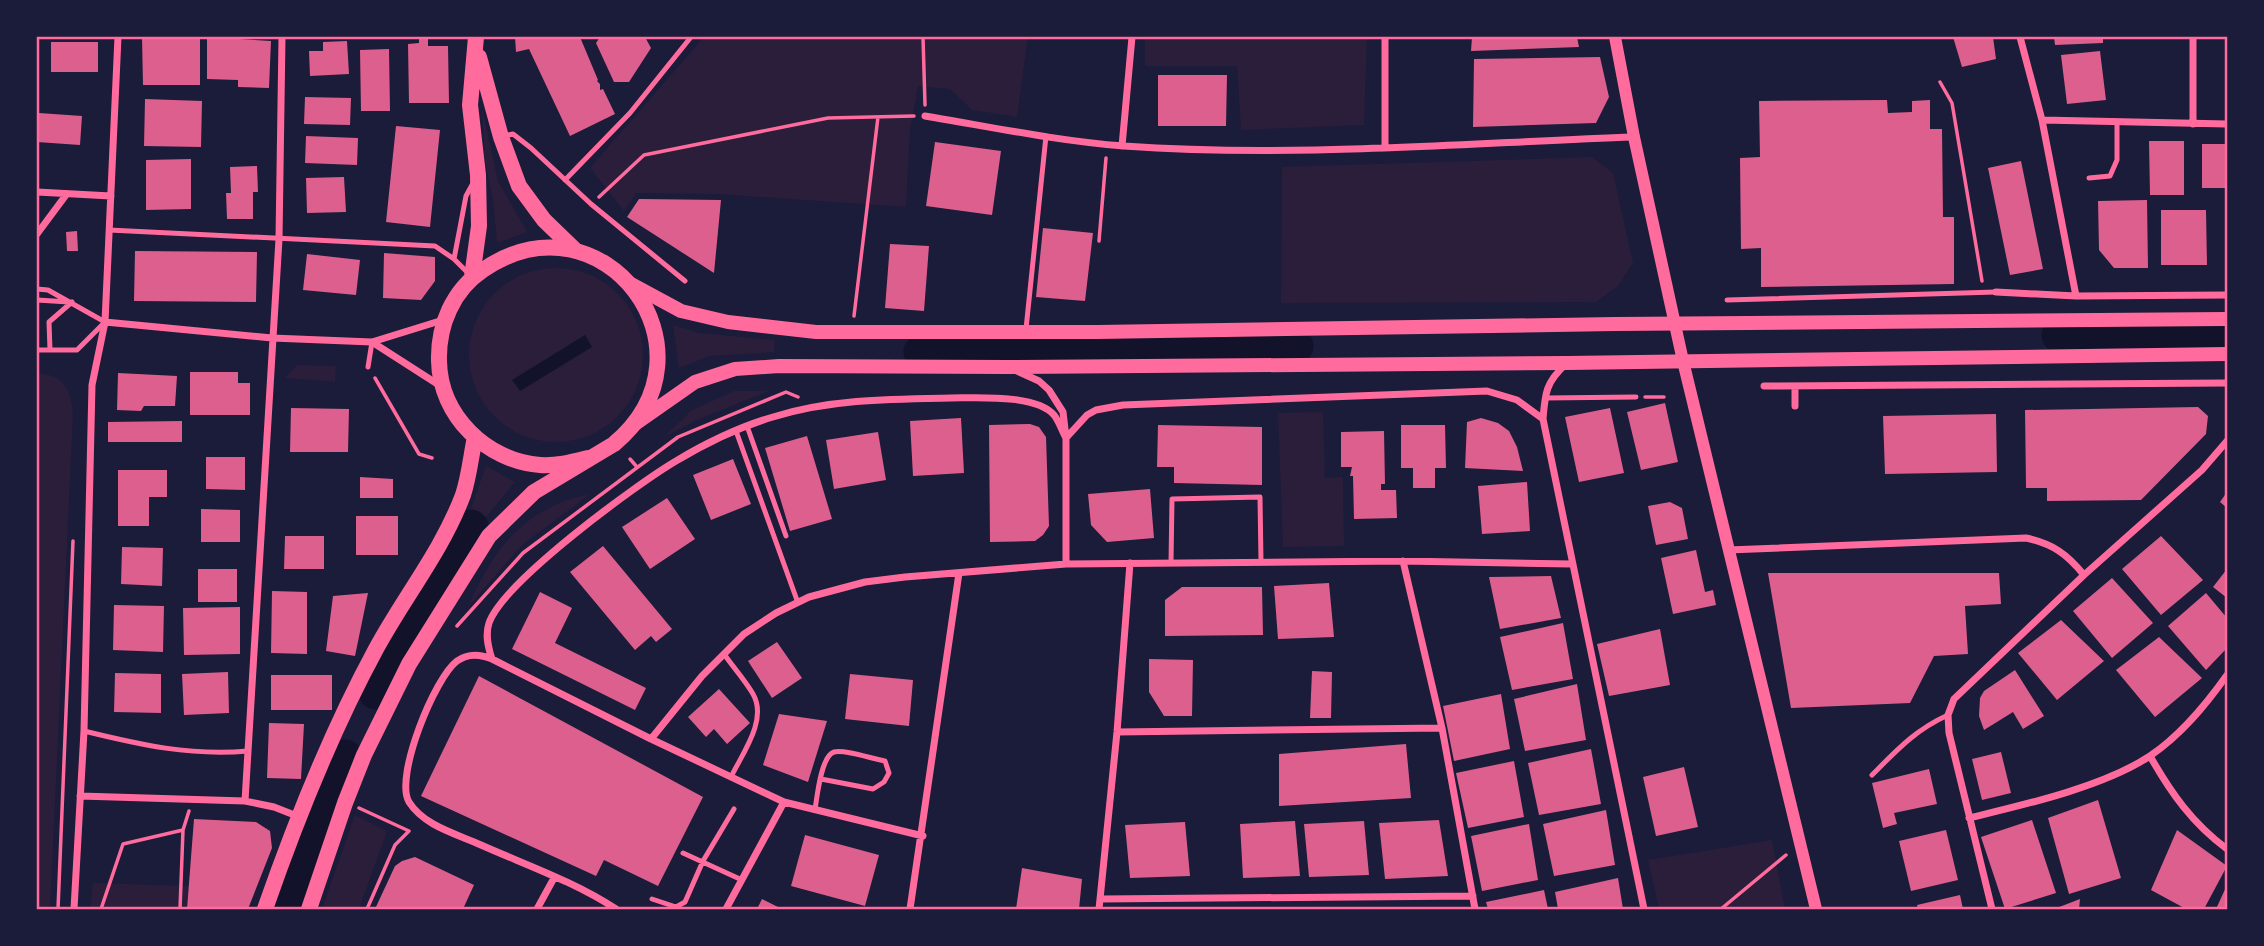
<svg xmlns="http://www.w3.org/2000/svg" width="2264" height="946" font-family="'DejaVu Sans',sans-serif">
  <rect width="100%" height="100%" fill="#1b1b3a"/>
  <path fill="#2a1e3b" d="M704,37H1028L1017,117L972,110L950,89L918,86L910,130L906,207L717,194L636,193L624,211L590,168Z
    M1145,37H1367L1364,125L1241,130L1237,66H1145Z
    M482,108L498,181L527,232L497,243L493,200L485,163Z
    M1592,157L1613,173L1633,263L1618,286L1596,302L1281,303L1282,167Z
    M469 355a87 87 0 1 1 174 0a87 87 0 1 1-174 0Z
    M673,325L699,333L775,340L774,352L710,356L679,368Z
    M297,365L336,366L335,382L285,378Z
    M37,373C64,376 70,387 73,413L50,909H37Z
    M734,391H769L697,420L664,437L692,410Z
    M1323,412L1325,478L1343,477L1344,546L1283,547L1278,413Z
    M486,466L515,482L477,528L466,522Z
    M590,494L522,545L467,608C488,564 506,529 553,506C564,500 578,497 590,494Z
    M355,815L387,831L359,909H322Z
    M1772,840L1785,909H1659L1648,860Z
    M93,883L188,886L187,909H90Z"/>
  <path fill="#12122b" d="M585,335L592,347L520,391L512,380Z"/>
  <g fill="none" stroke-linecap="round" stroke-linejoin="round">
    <path stroke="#12122b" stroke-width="35" d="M2059,335L2227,334
      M921,352L1296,346
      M376,692L421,607L471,527
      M288,909L309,848L345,757"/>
  </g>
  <path fill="#dd5f8e" d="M200,37V85H143L142,38Z
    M207,37L271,41L269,88L238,87V80L207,79Z
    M419,37H428V46H448L449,103H409L408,44L419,43Z
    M515,37H580L598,80L597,81L600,84V90L603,89L615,114L570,136L529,49L516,52Z
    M600,37H645L651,48L629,82H614L596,43Z
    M1472,37H1577L1579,47L1471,51Z
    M1953,37H1993L1996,59L1962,67Z
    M2054,37H2103V43L2055,45Z
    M347,41L349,74L310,76L309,51H323V42Z
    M51,42H98V72H51Z
    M389,49L390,111H361L360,50Z
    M2100,51L2106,100L2067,104L2061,55Z
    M1600,57L1609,97L1596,123L1473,127L1474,59Z
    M1158,75H1227L1226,126H1158Z
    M305,97L351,98L350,125L304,124Z
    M145,99L202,101L201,147L144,146Z
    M1887,100L1888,113L1912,112V101L1930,100V129H1942L1943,217H1954V284L1761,287V248L1741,249L1740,158L1760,157L1759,101Z
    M39,113L82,116L80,145L37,142Z
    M396,126L440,130L430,227L386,222Z
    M306,136L358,138L357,165L305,163Z
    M2149,141H2184V195H2150Z
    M935,142L1001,151L992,215L926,206Z
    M2202,144H2227V188H2202Z
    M191,159V209L146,210V160Z
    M2021,161L2043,269L2010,275L1988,168Z
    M257,166L258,192H253V219H227L226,193H231L230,167Z
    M344,177L346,212L307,213L306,178Z
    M639,199L721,200L714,273L627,217Z
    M2147,200L2148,268H2114L2099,250L2098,201Z
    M2161,210H2206L2207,265H2161Z
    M1043,228L1093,233L1085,301L1036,297Z
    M77,231L78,251H67L66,232Z
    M890,244L929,246L924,311L885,308Z
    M135,251L257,252L256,302L134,301Z
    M384,253L435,257V281L421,300L383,298Z
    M307,254L360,260L356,295L303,290Z
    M190,372H238V383H250V415H190Z
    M118,373L177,376L175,406H144L141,411L117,410Z
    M1665,403L1678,462L1641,470L1627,412Z
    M2198,407L2208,416L2206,434L2141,500L2047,501V488H2026L2025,410Z
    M291,408L349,409L348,452H290Z
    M1610,408L1624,473L1579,482L1565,417Z
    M1996,414L1997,472L1885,474L1883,416Z
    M961,418L964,473L913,476L910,421Z
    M1481,418L1498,423L1509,431L1517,447L1523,471L1465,468L1467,422Z
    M182,421V442H108V422Z
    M1030,424L1039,427L1046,437L1049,526L1043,535L1035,541L990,542L989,425Z
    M1158,425L1262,427V485L1174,483V467H1157Z
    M1401,425H1445L1446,468H1435V488H1413V468H1401Z
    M1384,431L1385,484H1381V490H1396L1397,518L1354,519L1353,476H1350L1352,467H1341V432Z
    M878,432L886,480L834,489L826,440Z
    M807,436L832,519L790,531L765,448Z
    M206,457H245V490L206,489Z
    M733,459L751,504L711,520L693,475Z
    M118,470H167V497H149V526H118Z
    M360,477L393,479V498H360Z
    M1527,482L1530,531L1482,534L1478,486Z
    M1150,489L1154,538L1107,542L1091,525L1088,494Z
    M2227,492V508L2220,502Z
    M667,498L695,539L650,569L622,527Z
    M1670,502L1682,508L1688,539L1656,545L1648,506Z
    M201,509L240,510V542H201Z
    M356,516H398V555H356Z
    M285,536H324V569H284Z
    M2161,536L2203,580L2161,615L2122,569Z
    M603,546L672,629L656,642L651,636L635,650L570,572Z
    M122,547L163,548L162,586L121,584Z
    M1696,550L1705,592L1713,590L1716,605L1673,614L1661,558Z
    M198,569H237V602H198Z
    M2227,569V598L2213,587Z
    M1768,573H1999L2001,604L1965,606L1968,654L1934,656L1910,703L1791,708Z
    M1551,576L1561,618L1500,629L1489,577Z
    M2112,578L2153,623L2112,658L2073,611Z
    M1329,583L1334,637L1278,639L1274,586Z
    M1182,587H1262L1263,635L1165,636V600Z
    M272,591L307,592V654L271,653Z
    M540,592L572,608L555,643L646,688L635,710L512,649Z
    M368,593L355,656L326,651L333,596Z
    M2206,593L2227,618V648L2206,670L2168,626Z
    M114,605L164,606L163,652L113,650Z
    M240,607V654L184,655L183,608Z
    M2061,620L2104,661L2057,700L2018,653Z
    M1563,623L1573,679L1512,690L1500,637Z
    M1660,629L1670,685L1609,696L1597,644Z
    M2159,637L2202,678L2155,717L2116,670Z
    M777,642L802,678L772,698L748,661Z
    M1149,659L1193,660L1192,716H1164L1149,692Z
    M2015,670L2044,716L2023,729L2013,712L1984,730L1979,716L1980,698L1984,691Z
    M1312,671L1332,672L1331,718H1310Z
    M228,672L229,713L184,715L182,674Z
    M115,673L161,674V713L114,712Z
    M850,674L913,680L909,726L845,719Z
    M271,675H332V710H271Z
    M479,676L703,797L658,886L604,860L596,876L421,796Z
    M1577,684L1586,740L1525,751L1514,699Z
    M719,689L750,723L727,744L714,729L706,737L688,717Z
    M1501,694L1510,749L1454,761L1443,706Z
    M779,714L827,721L808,782L763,765Z
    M269,723L304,724L301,779L267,778Z
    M1406,744L1411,798L1279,806V754Z
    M1591,749L1601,804L1539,815L1528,763Z
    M2001,752L2011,793L1982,800L1972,759Z
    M1514,761L1524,817L1468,828L1456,773Z
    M1684,767L1698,827L1656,836L1643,777Z
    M1929,769L1937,804L1894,813L1897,824L1883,828L1872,783Z
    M2098,800L2121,878L2069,894L2048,818Z
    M1606,810L1615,865L1554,876L1543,824Z
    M194,819L256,822L270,831L272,848L248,909H187Z
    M1439,820L1448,876L1385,879L1379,823Z
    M2032,820L2056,893L2005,909L1981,837Z
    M1295,821L1300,876L1243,878L1240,824Z
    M1364,821L1369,875L1309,877L1304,824Z
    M1185,822L1190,876L1130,878L1125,825Z
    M1529,824L1538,880L1482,891L1471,836Z
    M1946,830L1958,880L1911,891L1899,841Z
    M2177,830L2227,866L2204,909H2186L2151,890Z
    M805,835L879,855L865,906L791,886Z
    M415,857L474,885L463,909H375L395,866L402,861Z
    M1022,868L1082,879L1079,909H1016Z
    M1618,878L1623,909H1558L1555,892Z
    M2227,885V909H2216Z
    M1544,890L1548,909H1488L1486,902Z
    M1960,895L1963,909H1918L1917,905Z
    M762,899L782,909H757Z
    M2080,899L2079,909H2054Z"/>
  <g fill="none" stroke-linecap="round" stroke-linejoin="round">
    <path stroke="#ff6b9d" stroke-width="3.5" d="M923,37L925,105
      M1940,82L1952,103L1982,281
      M599,197L644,155L828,118L914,116
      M1099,241L1106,158
      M854,316L878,117
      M375,378L419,454L432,458
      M1645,397H1664
      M630,459L637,467
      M457,626L523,553L678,437L786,392L798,397
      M359,808L409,831
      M58,909L73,541
      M101,909L123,844L183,830L189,811
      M180,909L183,830
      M367,909L395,845L409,831
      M1721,909L1786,855"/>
    <path stroke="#ff6b9d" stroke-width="5" d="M504,136L513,134L531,148L591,204L685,281
      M2089,178L2110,176L2117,160V122
      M565,180L630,113L691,37
      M109,230L435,246L454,259
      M470,275L454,259L466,196L472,185
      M37,289L48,290L105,322L77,350H37
      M37,300L69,302
      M1727,300L1996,292
      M1026,329L1046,136
      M50,350L49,322L72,302
      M368,367L372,342
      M1545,398L1636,397
      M747,426L786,536
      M736,431L798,603
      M1171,563L1172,499L1260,497L1261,562
      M724,654C733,667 745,680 753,694C768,720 742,754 731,777
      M84,731C141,745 190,756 248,751
      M1872,775C1897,750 1915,730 1948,715
      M815,810C817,797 821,756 834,752C844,749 873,759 885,761L889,773L884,782L873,789L821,779
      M683,853L742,880
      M652,899L676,907L685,902L703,861L734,809"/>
    <path stroke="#ff6b9d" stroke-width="7" d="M1385,37V146
      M2020,37L2042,120L2076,296
      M2193,37V124
      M925,116C991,127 1058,141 1124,146C1294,158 1465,143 1634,137
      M2042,120L2227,124
      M1122,146L1132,37
      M37,192L111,196
      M37,234L66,195
      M1996,292L2076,296L2227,295
      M105,322L272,338L372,342L443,320
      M372,342L439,385
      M1566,364C1546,382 1545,393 1543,419L1644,909
      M1017,371L1039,381L1049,390L1063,412L1066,438V564
      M1764,386L2227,383
      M1795,406V386
      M1066,438L1087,415L1096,410L1123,405L1487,391L1517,400L1543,419
      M1728,550L2026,538C2053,544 2067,554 2084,575
      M1403,561L1442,728L1475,909
      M492,659C488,647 485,635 489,623C503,582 637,484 676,461C706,443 739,427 773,417C830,399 892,399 951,398C977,398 1036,394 1054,415C1059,421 1062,431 1066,438
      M1117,732L1442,728
      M651,739L702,676L744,634L776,613L809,597L865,582L905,577L1066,564L1403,561L1572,564
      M2150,756C2171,793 2192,823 2227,849
      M80,796L245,801L274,807L297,816
      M245,801L279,239L282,37
      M1969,818C2023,805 2103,787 2150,756C2181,735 2205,706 2227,675
      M1100,899L1473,896
      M74,909L84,731L92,385L105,322L118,37
      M537,909L554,878
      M616,909C575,882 526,865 481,845C457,834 424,826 409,802C394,777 435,677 457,661C468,653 480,654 492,659L651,739L784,802L923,836
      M726,909L784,802
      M910,909L959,573
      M1099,909L1117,732L1130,563
      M1992,909L1949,733L1948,715L1954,699L2084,575L2202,470L2227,441"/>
    <path stroke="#ff6b9d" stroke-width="12" d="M1615,37L1634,137L1683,361L1816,909"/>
    <path stroke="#ff6b9d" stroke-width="14" d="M631,284L681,311L728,322L816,332H1097L1615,324L2227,319
      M635,424L695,382L735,369L779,366L1008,367L1567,363L2227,354"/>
    <path stroke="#ff6b9d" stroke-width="16" d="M479,57L501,137L519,186L544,220L574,249
      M472,277L479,226L478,175L470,105L476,37
      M265,909C296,820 331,732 376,649C404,597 442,551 463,495C469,477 471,456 475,437
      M309,909L345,803L364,755L409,664L489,536L534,492L614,444C725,351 603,188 483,270C453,290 438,325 439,361C440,416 487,461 540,465C557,466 572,462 588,458"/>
  </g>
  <rect width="2264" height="946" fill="none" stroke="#1b1b3a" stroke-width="77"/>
  <rect x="38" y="38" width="2188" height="870" fill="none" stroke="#ff6b9d" stroke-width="2.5"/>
</svg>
